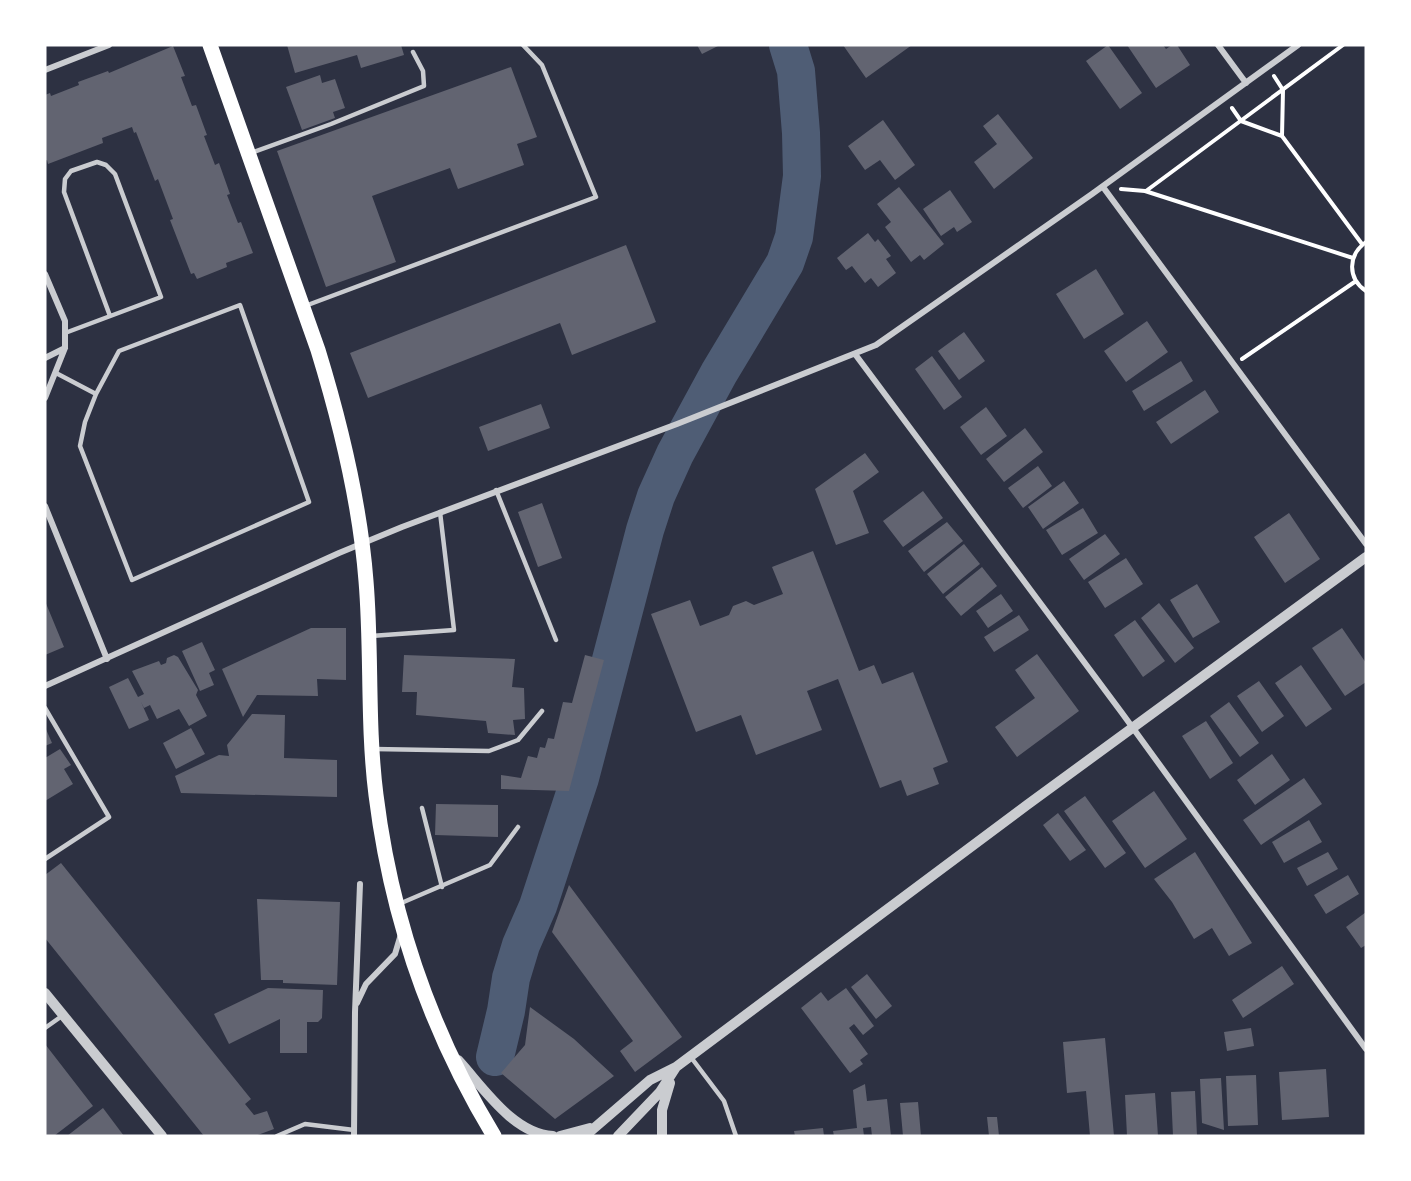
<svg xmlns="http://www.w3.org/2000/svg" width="1411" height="1181" font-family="Signika,sans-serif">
  <rect width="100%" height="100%" fill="#2d3142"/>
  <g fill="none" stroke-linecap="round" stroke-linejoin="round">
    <path stroke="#4f5d75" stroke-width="38" d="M495,1057L506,1011L511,978L521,945L538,906L580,778L645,530L656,496L675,454L719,373L785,263L794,237L802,176L801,133L796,71L788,45"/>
  </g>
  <path fill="#626471" d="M287,45H401L404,55L361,68L357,55L295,73Z
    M697,45H720L702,54Z
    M843,45H912L866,78Z
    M1108,45L1142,93L1120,109L1086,61Z
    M1127,45H1163L1166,49L1172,45H1177L1190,65L1156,88Z
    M173,46L185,76L181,77L192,106L196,105L207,135L204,136L215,165L219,163L230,194L227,195L238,223L241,222L253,253L226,263L227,267L197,279L194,273L191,274L170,220L173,219L158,179L155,181L136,132L134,133L132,127L102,138L103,143L48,164L47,160L45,161V95L50,93L51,96L79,85L78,82L108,71L109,73Z
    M511,67L537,137L517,144L524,165L458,189L450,168L372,196L396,262L326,287L277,151Z
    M320,75L322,83L335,79L345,108L333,112L335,118L302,130L286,87Z
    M998,114L1033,158L994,189L974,162L997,144L983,126Z
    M883,120L915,165L895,180L880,160L865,170L848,146Z
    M899,187L944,244L924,260L920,255L911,262L885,227L891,222L877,204Z
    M950,190L972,222L957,232L954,227L941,236L923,209Z
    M868,233L875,242L878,239L891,256L886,259L896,273L878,287L871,278L865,283L852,266L846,270L837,258Z
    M626,245L656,322L572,355L560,323L368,398L350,353Z
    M1096,269L1124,314L1084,339L1056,294Z
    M1147,321L1168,352L1126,382L1104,351Z
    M964,332L985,361L959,380L938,351Z
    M932,356L962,397L944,410L915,369Z
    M1181,361L1193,381L1144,411L1132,391Z
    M1205,390L1219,412L1171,444L1156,422Z
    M541,404L550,428L488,451L479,427Z
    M986,407L1007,436L981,455L960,427Z
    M1025,428L1043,452L1004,482L986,459Z
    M865,453L879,472L853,491L869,533L836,545L815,489Z
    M1038,466L1052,486L1023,508L1008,488Z
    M1064,481L1079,503L1043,529L1028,507Z
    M923,491L943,518L903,547L883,521Z
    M542,503L562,558L538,567L518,512Z
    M1083,508L1098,533L1062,555L1046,530Z
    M1289,513L1320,559L1285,583L1254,537Z
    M947,522L963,541L924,572L908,551Z
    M1105,534L1120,554L1084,580L1069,559Z
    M964,544L980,564L943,594L927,574Z
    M813,551L859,671L874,665L882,684L913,672L948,762L933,768L939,784L907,796L901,780L880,788L838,679L807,691L822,730L756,755L741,715L696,732L651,614L690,600L700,626L729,615L733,606L746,601L754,605L783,594L772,567Z
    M1126,558L1143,584L1105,608L1088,582Z
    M982,567L997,586L961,616L945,597Z
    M1197,584L1220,622L1193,638L1170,600Z
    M1001,594L1013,611L988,628L976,611Z
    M45,601L64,647L45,655Z
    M1159,603L1194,648L1175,663L1141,618Z
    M1019,615L1029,630L994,652L984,637Z
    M1135,620L1165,661L1143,677L1114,635Z
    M311,628H346V680L317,679L318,696L257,695L243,717L222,669Z
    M1342,628L1366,663V682L1345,696L1312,648Z
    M202,642L215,670L209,673L214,685L200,691L182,651Z
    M1037,654L1079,711L1017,757L995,727L1035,698L1015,670Z
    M174,655L178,657L198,690L196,695L207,716L189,726L179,709L157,719L150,705L144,708L141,702L149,720L129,729L109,687L128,678L138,697L144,694L132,671L159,661L161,665L166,663L167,658Z
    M404,655L515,659L512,687L524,688L525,719L513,720L515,735L488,733L486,721L416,715L417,692H402Z
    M585,655L604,660L569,791L501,789V775L521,778L528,756L537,758L540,747L545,748L548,738L554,739L563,702L572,703Z
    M1301,665L1332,709L1306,727L1275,683Z
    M1259,681L1284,716L1262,732L1237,696Z
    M1229,702L1259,743L1240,757L1210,716Z
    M252,714L285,715L284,758L337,760V797L181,793L175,776L219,755L229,756L227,745Z
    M1206,721L1233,763L1210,779L1182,736Z
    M45,727L52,743L45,746Z
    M191,728L205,754L176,769L163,743Z
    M60,749L71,765L64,769L73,784L45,801V758Z
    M1272,754L1290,780L1255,805L1237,780Z
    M1304,778L1322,804L1261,845L1243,820Z
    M1154,791L1187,839L1145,868L1112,821Z
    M1085,796L1126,853L1105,868L1064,811Z
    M436,804L498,805V837L435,835Z
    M1058,813L1086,850L1070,861L1043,825Z
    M1309,820L1322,842L1284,863L1272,842Z
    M1195,852L1252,943L1229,956L1212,928L1194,939L1172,902L1154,879Z
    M1328,852L1338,869L1307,886L1297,868Z
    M61,863L251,1099L245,1104L254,1115L267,1111L274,1129L255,1136H204L45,938V875Z
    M1348,875L1359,894L1326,914L1314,895Z
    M569,885L682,1037L635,1072L620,1051L633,1041L552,932Z
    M257,899L340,902L337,985L283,983V980H261Z
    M1366,912V945L1361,948L1346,927Z
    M1282,966L1294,984L1243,1018L1232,1000Z
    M867,974L892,1006L876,1019L851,987Z
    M268,988L323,990L322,1018L318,1022H307V1053H280V1019L229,1044L214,1014Z
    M846,988L874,1026L863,1035L854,1024L849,1028L868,1054L860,1060L863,1064L850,1073L801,1008L821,992L828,1001Z
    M530,1007L574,1039L614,1076L555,1119L501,1073L525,1045Z
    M1251,1028L1254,1046L1227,1051L1224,1032Z
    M1105,1038L1114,1136H1090L1086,1091L1067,1093L1063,1042Z
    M45,1044L93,1106L54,1136H45Z
    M1326,1069L1329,1117L1282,1120L1279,1072Z
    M1256,1075L1258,1125L1228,1126L1226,1076Z
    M1221,1078L1224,1130L1202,1123L1200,1079Z
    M865,1084L867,1101L887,1099L891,1136H872L871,1127L863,1128L864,1136H834L833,1131L857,1128L853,1090Z
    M1195,1091L1197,1136H1173L1171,1092Z
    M1155,1093L1158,1136H1127L1125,1095Z
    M918,1102L921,1136H903L900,1103Z
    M103,1108L124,1136H67Z
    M987,1117H997L999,1136H989Z
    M823,1128L824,1136H795L794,1131Z"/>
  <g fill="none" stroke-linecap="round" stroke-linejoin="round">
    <path stroke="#fff" stroke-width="4" d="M1274,76L1283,90L1282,136L1362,244
      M1232,108L1241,121L1282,136
      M1121,189L1145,191L1353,258
      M1146,191L1343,45
      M1366,242C1348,255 1347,278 1366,291
      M1242,359L1356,281"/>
    <path stroke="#caccd0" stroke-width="4.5" d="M251,153L331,124L424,86L423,71L413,52
      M240,305L309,502L132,580L80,446L85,422L96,394L119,351Z
      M305,306L596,197L542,65L523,45
      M65,333L161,297L115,174L106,165L97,162L71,171L65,179L64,192L110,316
      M56,373L96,394
      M496,490L556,640
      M371,636L454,630L440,512
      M45,708L109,817L45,859
      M374,749L489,751L518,740L542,711
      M422,808L442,887
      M399,904L490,865L518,827
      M45,1028L62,1016
      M690,1056L724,1101L736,1136
      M277,1136L305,1124L354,1130"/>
    <path stroke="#caccd0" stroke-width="6" d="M1218,45L1246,83
      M45,70L109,45
      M1103,187L1366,544
      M45,274L65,321V348L45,398
      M855,354L1122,713L1366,1049
      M45,358L65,348
      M45,506L107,659
      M45,686L339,553L402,527L677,424L876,345L1092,194L1298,45
      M357,1003L366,984L395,954L401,934
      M354,1136L355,1012L360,884"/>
    <path stroke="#caccd0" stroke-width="10" d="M45,993L162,1136
      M458,1060C483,1087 513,1134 553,1136
      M560,1136L590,1128
      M585,1136L650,1080L676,1067L1027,805L1366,557
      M618,1136L660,1092L676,1067
      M662,1136V1110L670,1083"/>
    <path stroke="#fff" stroke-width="15" d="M210,45L318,350C341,425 360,503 366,581C372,652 367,724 376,795C391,916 431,1032 494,1136"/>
  </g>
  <rect width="1411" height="1181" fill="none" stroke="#ffffff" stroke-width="93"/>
</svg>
